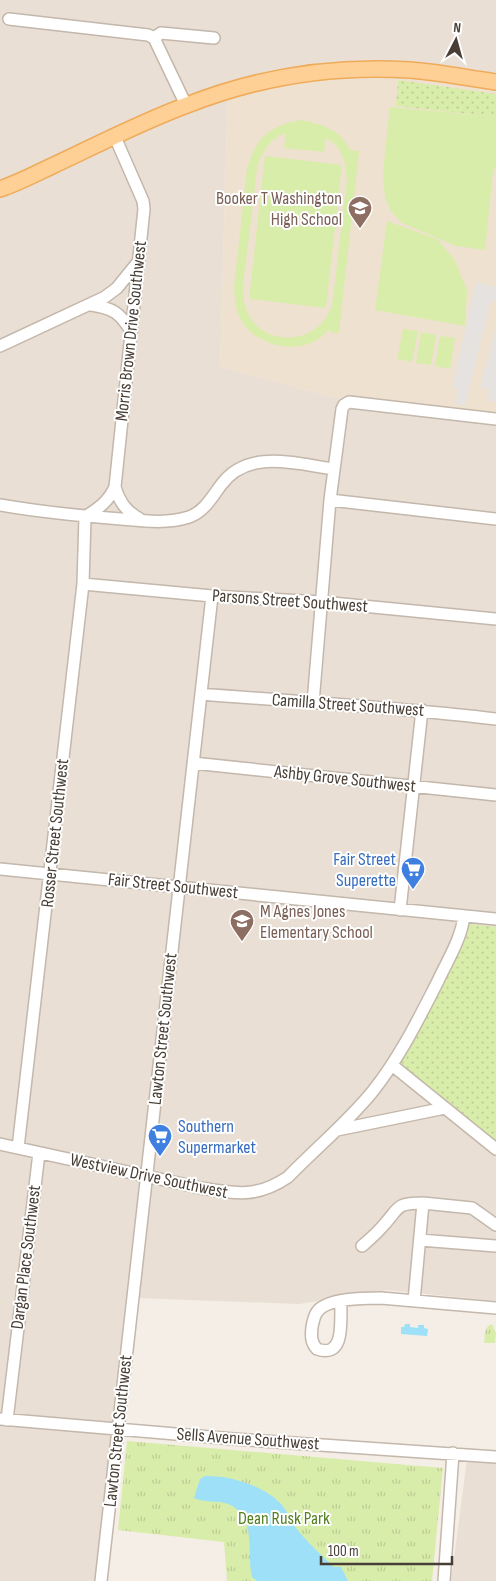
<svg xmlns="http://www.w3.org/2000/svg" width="496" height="1581" font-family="'Sofia Sans Condensed',sans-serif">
  <defs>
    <pattern id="grass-dots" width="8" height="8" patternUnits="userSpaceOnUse" patternTransform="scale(1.25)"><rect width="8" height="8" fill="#d9edab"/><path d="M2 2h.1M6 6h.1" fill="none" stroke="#bccc94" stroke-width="1.8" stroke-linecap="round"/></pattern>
    <pattern id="park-tufts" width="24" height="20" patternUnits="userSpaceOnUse" patternTransform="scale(1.25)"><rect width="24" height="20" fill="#d9edab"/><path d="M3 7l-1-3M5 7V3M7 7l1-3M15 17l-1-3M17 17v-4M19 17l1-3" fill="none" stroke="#bccc94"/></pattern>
  </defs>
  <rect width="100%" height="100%" fill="#f5eee6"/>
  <path fill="#e9dfd4" d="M0,0H496V83L228,91L220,367L349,401L496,418V1301L387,1290L299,1304L137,1298L104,1581H0Z
    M467,1459L496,1462V1581H451Z"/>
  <path fill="#efe1cf" d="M338,69L496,83V418L349,401L220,367L228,91Z"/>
  <path fill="url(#grass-dots)" d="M398,80L496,94V117L396,106Z
    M470,924L496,927V1154L393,1071Z"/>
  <path fill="url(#park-tufts)" d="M492,1324L496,1333L495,1343H484L485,1332L488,1326Z
    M127,1441L443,1468L432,1581H227L224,1542L118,1530Z"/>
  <path fill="#d9edab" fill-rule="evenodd" d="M390,107L496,117V165L493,172L485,250L456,246L402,223L391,211L385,198L383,175L385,152Z
    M299,120C319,123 341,129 350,150L359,151L339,333L330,332V328C309,356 265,351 244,325C236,314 235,301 234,288L247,168C257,137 267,128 299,120ZM286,133L284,148L324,152L326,138C342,146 346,163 347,180L333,297C332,302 331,308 329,312C314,345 264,346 248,314C244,305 243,297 243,287L257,169C261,153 269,139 286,133Z
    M265,156L342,165L326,308L249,299Z
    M387,221L437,239L454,259L467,290L465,326L375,310Z
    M403,329L418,331L412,362L397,359Z
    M421,332L436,335L431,365L416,363Z
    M440,336L455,338L450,369L435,366Z"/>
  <path fill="#e5e2df" d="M476,282L496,287V300L490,303L465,406L455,404L458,389L452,387Z
    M496,328V402L487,400L490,390L480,387Z"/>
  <path fill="#9de0f7" d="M405,1324H410V1327L418,1328V1325H424V1328L428,1329L427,1336L401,1334V1327H404Z
    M205,1476C230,1475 265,1486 282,1505C288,1512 291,1521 296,1528C307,1542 321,1555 334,1567H341L348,1581H257L252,1577C246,1553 258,1516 228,1504C217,1500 204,1503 194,1498L200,1479Z"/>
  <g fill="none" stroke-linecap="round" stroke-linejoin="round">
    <defs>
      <path id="minor" d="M9,19L148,35L154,38L186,105
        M154,38L161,33L214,38
        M91,305C113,308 120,313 131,331
        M0,346L105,297L117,288L138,262
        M115,487C120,503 126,511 140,519
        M330,500L496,519
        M0,505C40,512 80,516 121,519C144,521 167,524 189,517C204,512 212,497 221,485C248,448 296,464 334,469
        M83,584L212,596L322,602L496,619
        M201,694C299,702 398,707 496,719
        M313,703L330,500L342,409L344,405L349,402L496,419
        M193,763L496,795
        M0,869L496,919
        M400,910L422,710
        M392,1065L496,1149
        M337,1130L445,1108
        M0,1144L201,1188C236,1194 257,1198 288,1177C316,1148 348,1122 373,1091C400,1057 418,1020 437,983C447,961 461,940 464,916
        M18,1148L83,584L85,517C99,508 108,502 115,487L144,209L143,201L115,137
        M420,1240L496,1246
        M362,1246C369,1240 376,1234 382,1227C400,1208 394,1203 423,1203
        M414,1301L423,1203L472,1208L496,1225
        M341,1302C340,1320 346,1359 317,1349C311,1343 311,1336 312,1327C313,1322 314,1316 317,1312C326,1298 366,1298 381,1298L496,1308
        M0,1419L234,1439L496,1457
        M7,1420L39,1153
        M101,1581L212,596
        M444,1581L453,1453"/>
      <path id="major" d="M0,189C18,183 35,174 52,166C97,145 141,122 187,105C258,77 333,65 410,70C438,72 467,78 496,82"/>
    </defs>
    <use href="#minor" stroke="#c4b7ab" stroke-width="14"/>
    <use href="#major" stroke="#efab5a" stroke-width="18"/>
    <use href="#minor" stroke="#fff" stroke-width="11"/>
    <use href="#major" stroke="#ffd095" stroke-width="15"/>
  </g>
  <defs>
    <symbol id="school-pin" viewBox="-11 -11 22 30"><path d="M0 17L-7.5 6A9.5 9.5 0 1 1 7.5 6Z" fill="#8d6e63" stroke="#fff"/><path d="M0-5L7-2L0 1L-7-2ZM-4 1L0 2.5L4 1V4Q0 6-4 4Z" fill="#fff"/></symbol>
    <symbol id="supermarket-pin" viewBox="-11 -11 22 30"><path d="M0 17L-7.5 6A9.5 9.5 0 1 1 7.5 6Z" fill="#3f7fe0" stroke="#fff"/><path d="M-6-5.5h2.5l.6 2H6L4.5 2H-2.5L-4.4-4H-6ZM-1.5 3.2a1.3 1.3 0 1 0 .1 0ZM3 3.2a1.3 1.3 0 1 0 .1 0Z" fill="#fff"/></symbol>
  </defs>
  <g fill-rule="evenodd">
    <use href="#school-pin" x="346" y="194" width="28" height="38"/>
    <use href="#supermarket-pin" x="399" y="855" width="28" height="38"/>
    <use href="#school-pin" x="228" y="907" width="28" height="38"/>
    <use href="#supermarket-pin" x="146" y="1122" width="28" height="38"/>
  </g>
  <g text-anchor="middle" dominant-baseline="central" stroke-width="4" stroke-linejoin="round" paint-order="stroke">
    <g font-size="18" fill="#785e54" stroke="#fff" text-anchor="end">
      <text x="342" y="198">Booker T Washington<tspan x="342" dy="21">High School</tspan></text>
      <text x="260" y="911" text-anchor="start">M Agnes Jones<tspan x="260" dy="21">Elementary School</tspan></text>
    </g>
    <g font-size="18" fill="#483e35" stroke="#fff">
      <text transform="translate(131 331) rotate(-84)">Morris Brown Drive Southwest</text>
      <text transform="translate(290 601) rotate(4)">Parsons Street Southwest</text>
      <text transform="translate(348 705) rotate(4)">Camilla Street Southwest</text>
      <text transform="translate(345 779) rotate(6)">Ashby Grove Southwest</text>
      <text transform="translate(55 833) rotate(-84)">Rosser Street Southwest</text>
      <text transform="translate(173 886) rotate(6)">Fair Street Southwest</text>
      <text transform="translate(163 1029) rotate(-84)">Lawton Street Southwest</text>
      <text transform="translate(149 1176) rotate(12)">Westview Drive Southwest</text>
      <text transform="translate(26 1257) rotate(-83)">Dargan Place Southwest</text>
      <text transform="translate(118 1431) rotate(-84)">Lawton Street Southwest</text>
      <text transform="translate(248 1439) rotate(4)">Sells Avenue Southwest</text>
    </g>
    <g font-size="18" fill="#366cbe" stroke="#fff" text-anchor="end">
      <text x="396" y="859">Fair Street<tspan x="396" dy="21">Superette</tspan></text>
      <text x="178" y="1126" text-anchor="start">Southern<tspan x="178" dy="21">Supermarket</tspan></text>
    </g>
    <g font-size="18" fill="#548022" stroke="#fff">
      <text x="284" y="1518">Dean Rusk Park</text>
    </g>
  </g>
  <g transform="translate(456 40) rotate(6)" stroke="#ffffff" stroke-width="4" paint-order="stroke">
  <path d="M0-4L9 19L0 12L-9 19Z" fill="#483e35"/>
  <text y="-8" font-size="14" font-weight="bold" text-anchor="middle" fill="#483e35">N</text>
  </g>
  <path d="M321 1556v8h131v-8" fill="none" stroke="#483e35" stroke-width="2.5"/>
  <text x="328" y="1556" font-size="15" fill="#483e35" stroke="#ffffff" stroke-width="4" paint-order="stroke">100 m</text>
</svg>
